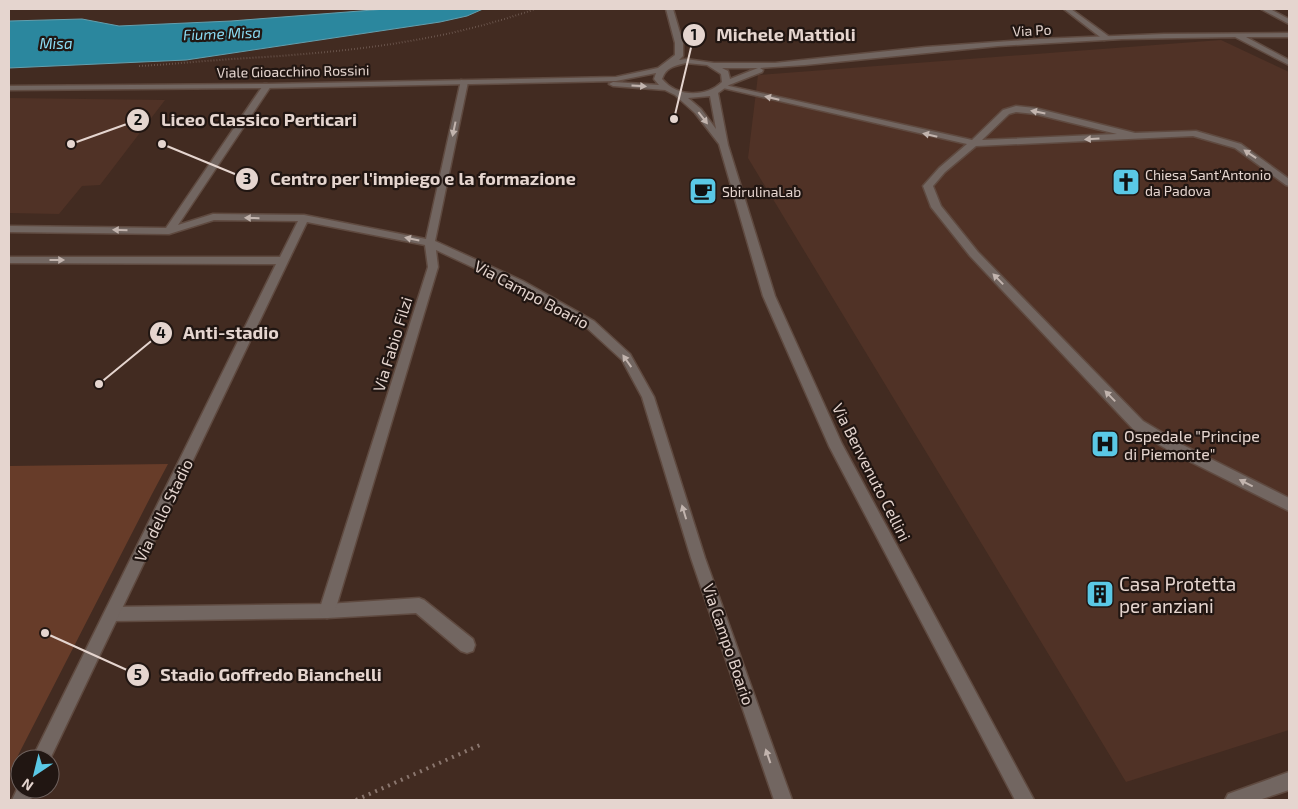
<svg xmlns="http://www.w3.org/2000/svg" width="1298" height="809" font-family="'Exo 2',sans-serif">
  <rect width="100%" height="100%" fill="#422b21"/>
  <path fill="#503226" d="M1221,40L1289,72V730L1126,782L748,158L758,75Z
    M9,98L165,100L100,185L82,186L59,214L9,213Z"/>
  <path fill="#673c29" d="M168,464L152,494L9,773V466Z"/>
  <path fill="#2b879e" stroke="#639ead" d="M386,9H483L467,16L440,22L186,60L9,68V21L82,19L119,26L231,21Z"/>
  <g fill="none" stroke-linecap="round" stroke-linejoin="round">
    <defs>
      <path id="service" d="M720,84L972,140L1003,110L1016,106L1035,108L1135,133L1196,131L1241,144L1289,179V186L1286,185L1235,148L1193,136L976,146L945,172L933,186L941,206L978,252L1143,421L1183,445L1289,498V511L1173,453L1133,429L970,256L931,207L923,186L939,168L967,144L723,88L719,86ZM1016,112L1035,114L1117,134L982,140L1009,114Z
        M419,598L424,600L473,639L475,645L473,651L467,653L461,651L416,613L327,618L112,621L107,619L104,614L107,609L112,607L327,604Z"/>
      <path id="minor" d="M1064,9H1071L1111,38L1104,40Z
        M1261,9H1270L1289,19V24Z
        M461,80L468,82L435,241L523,281L594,321L630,354L654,397L705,558L792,800H774L691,558L642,397L622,360L586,327L515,287L436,250L438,267L335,611L332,616L327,618L322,616L319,611L428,267L425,245L307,222L50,759H32L276,264L9,263V257H280L298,221L214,220L169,234L9,232V226L166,228L264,84H267L271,86L178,225L213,214L304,215L426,239Z
        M1289,772V790L1259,800H1225L1228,794Z
        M20,783V789H35L30,800H12Z"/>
      <path id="tertiary" d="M666,9H673L683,43V56L679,60L686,59L714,63H775L926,47L1039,39L1164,34L1289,33V37H1246L1289,60V65L1235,37L1122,39L998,46L805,65L760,68L763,70L762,72L729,85L718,93L728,145L775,296L842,444L1034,800H1015L829,446L763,296L719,144L695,113L675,95L665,90L613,86L609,84L613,82L659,85L654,79L656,73L616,81L267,88L9,90V86L267,84L616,77L658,68L675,55V43ZM686,63L707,65L721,74L722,82C705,98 677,97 662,79C666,67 674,66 686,63ZM722,68H758L730,79L728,71ZM710,96L716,129L701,109L688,98Z"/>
    </defs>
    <use href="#service" stroke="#5f4a40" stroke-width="3"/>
    <use href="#minor" stroke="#5f4a40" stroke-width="3"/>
    <use href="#tertiary" stroke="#5f4a40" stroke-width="3"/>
    <path stroke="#8a766e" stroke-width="2" stroke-dasharray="0.5 2.5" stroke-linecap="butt" d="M139,66C176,64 212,60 249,58C347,52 442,42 535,9"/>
    <path stroke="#8a766e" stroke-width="4" stroke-dasharray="2 5" stroke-linecap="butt" d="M356,800L480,745"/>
    <use href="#service" fill="#726661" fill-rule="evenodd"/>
    <use href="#minor" fill="#726661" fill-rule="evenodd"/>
    <use href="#tertiary" fill="#726661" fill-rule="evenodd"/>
  </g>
  <defs><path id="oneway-solid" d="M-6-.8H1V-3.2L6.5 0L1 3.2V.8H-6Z" transform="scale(1.25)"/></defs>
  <g fill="#c2b4ae">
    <use href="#oneway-solid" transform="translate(639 86) rotate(4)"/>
    <use href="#oneway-solid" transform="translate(772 98) rotate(-167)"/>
    <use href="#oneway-solid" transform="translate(1038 112) rotate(-169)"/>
    <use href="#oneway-solid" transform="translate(703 118) rotate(52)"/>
    <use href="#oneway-solid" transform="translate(454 129) rotate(102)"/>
    <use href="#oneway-solid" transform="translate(930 135) rotate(-167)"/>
    <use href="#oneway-solid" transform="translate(1092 139) rotate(177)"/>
    <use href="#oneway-solid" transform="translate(1250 154) rotate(-146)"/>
    <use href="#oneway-solid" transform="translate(252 218) rotate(-179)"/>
    <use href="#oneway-solid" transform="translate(120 230) rotate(-179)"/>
    <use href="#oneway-solid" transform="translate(412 239) rotate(-168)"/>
    <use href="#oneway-solid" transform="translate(57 260)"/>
    <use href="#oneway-solid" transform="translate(998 279) rotate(-134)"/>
    <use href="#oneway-solid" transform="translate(627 361) rotate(-125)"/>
    <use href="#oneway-solid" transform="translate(1110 396) rotate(-134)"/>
    <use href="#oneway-solid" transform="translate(1246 483) rotate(-153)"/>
    <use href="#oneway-solid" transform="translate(684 512) rotate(-107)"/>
    <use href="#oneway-solid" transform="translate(768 756) rotate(-109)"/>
  </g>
  <defs>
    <symbol id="church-square" viewBox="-11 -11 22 22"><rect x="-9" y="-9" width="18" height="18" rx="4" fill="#5ac8e5" stroke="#211612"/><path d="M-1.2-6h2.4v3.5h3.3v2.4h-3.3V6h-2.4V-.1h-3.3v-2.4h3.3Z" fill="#111"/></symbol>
    <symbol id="cafe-square" viewBox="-11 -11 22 22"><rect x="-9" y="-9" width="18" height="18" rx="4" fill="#5ac8e5" stroke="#211612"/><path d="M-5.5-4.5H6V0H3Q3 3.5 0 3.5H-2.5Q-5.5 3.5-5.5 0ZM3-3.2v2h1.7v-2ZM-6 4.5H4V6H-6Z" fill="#111"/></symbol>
    <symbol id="hospital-square" viewBox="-11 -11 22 22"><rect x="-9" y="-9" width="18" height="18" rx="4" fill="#5ac8e5" stroke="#211612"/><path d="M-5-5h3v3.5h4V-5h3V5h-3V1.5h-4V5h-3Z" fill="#111"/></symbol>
    <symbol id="building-square" viewBox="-11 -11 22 22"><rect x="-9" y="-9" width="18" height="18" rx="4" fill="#5ac8e5" stroke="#211612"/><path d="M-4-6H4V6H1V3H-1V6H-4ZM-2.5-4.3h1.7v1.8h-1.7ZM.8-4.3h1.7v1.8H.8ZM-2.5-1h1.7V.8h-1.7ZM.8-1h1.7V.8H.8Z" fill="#111"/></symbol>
  </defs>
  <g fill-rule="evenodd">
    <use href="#church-square" x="1110" y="166" width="32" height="32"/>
    <use href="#cafe-square" x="687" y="175" width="32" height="32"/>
    <use href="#hospital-square" x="1089" y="428" width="32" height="32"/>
    <use href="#building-square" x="1084" y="578" width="32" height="32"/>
  </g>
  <g text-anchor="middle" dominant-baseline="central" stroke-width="4.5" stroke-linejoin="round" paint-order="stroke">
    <g font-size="14" fill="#e5d5cf" stroke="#211612">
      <text transform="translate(1032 30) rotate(-3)">Via Po</text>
      <text transform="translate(293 71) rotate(-1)">Viale Gioacchino Rossini</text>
    </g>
    <g font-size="14" fill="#e5d5cf" stroke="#211612" text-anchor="start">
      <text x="1145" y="174">Chiesa Sant'Antonio<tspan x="1145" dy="16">da Padova</tspan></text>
      <text x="722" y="191">SbirulinaLab</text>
    </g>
    <g font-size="15" font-style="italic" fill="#8bdcf4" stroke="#211612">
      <text transform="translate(222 33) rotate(-2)">Fiume Misa</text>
      <text x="56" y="43">Misa</text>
    </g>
    <g font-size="16" fill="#e5d5cf" stroke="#211612">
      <text transform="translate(532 294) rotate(28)">Via Campo Boario</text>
      <text transform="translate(392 344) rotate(-73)">Via Fabio Filzi</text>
      <text transform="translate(872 472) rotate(63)">Via Benvenuto Cellini</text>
      <text transform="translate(163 510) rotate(-64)">Via dello Stadio</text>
      <text transform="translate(729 644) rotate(71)">Via Campo Boario</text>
    </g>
    <g font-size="16" fill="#e5d5cf" stroke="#211612" text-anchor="start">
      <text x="1124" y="435">Ospedale "Principe<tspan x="1124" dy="18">di Piemonte"</tspan></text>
    </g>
    <g font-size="19" fill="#e5d5cf" stroke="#211612" text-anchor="start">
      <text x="1119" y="583">Casa Protetta<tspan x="1119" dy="22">per anziani</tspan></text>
    </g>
  </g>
  <path fill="none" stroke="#e5d5cf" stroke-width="2" d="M674 119L694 35M71 144L138 120M162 144L247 179M99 384L161 333M45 633L138 675"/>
  <g fill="#e5d5cf" stroke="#211612" stroke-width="2">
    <circle cx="674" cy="119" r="5"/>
    <circle cx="71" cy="144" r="5"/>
    <circle cx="162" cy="144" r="5"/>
    <circle cx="99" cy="384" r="5"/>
    <circle cx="45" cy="633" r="5"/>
    <circle cx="694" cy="35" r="12"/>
    <circle cx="138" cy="120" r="12"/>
    <circle cx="247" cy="179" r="12"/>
    <circle cx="161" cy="333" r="12"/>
    <circle cx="138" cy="675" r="12"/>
  </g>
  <g font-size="15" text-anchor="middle" font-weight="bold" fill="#111">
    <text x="694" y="40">1</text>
    <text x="138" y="125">2</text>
    <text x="247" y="184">3</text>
    <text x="161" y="338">4</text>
    <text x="138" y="680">5</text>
  </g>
  <g font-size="18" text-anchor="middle" font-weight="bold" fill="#e5d5cf" stroke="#211612" stroke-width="4.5" stroke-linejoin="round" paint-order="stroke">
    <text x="786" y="41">Michele Mattioli</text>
    <text x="259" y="126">Liceo Classico Perticari</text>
    <text x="423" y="185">Centro per l'impiego e la formazione</text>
    <text x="231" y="339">Anti-stadio</text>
    <text x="271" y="681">Stadio Goffredo Bianchelli</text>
  </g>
  <rect width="1298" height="809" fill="none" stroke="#e5d5cf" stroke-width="20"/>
  <g transform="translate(35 774) rotate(215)"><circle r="24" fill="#211612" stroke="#6f625e"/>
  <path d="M0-4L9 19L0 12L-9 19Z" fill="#5ac8e5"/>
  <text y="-8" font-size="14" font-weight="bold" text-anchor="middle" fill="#e5d5cf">N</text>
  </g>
</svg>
